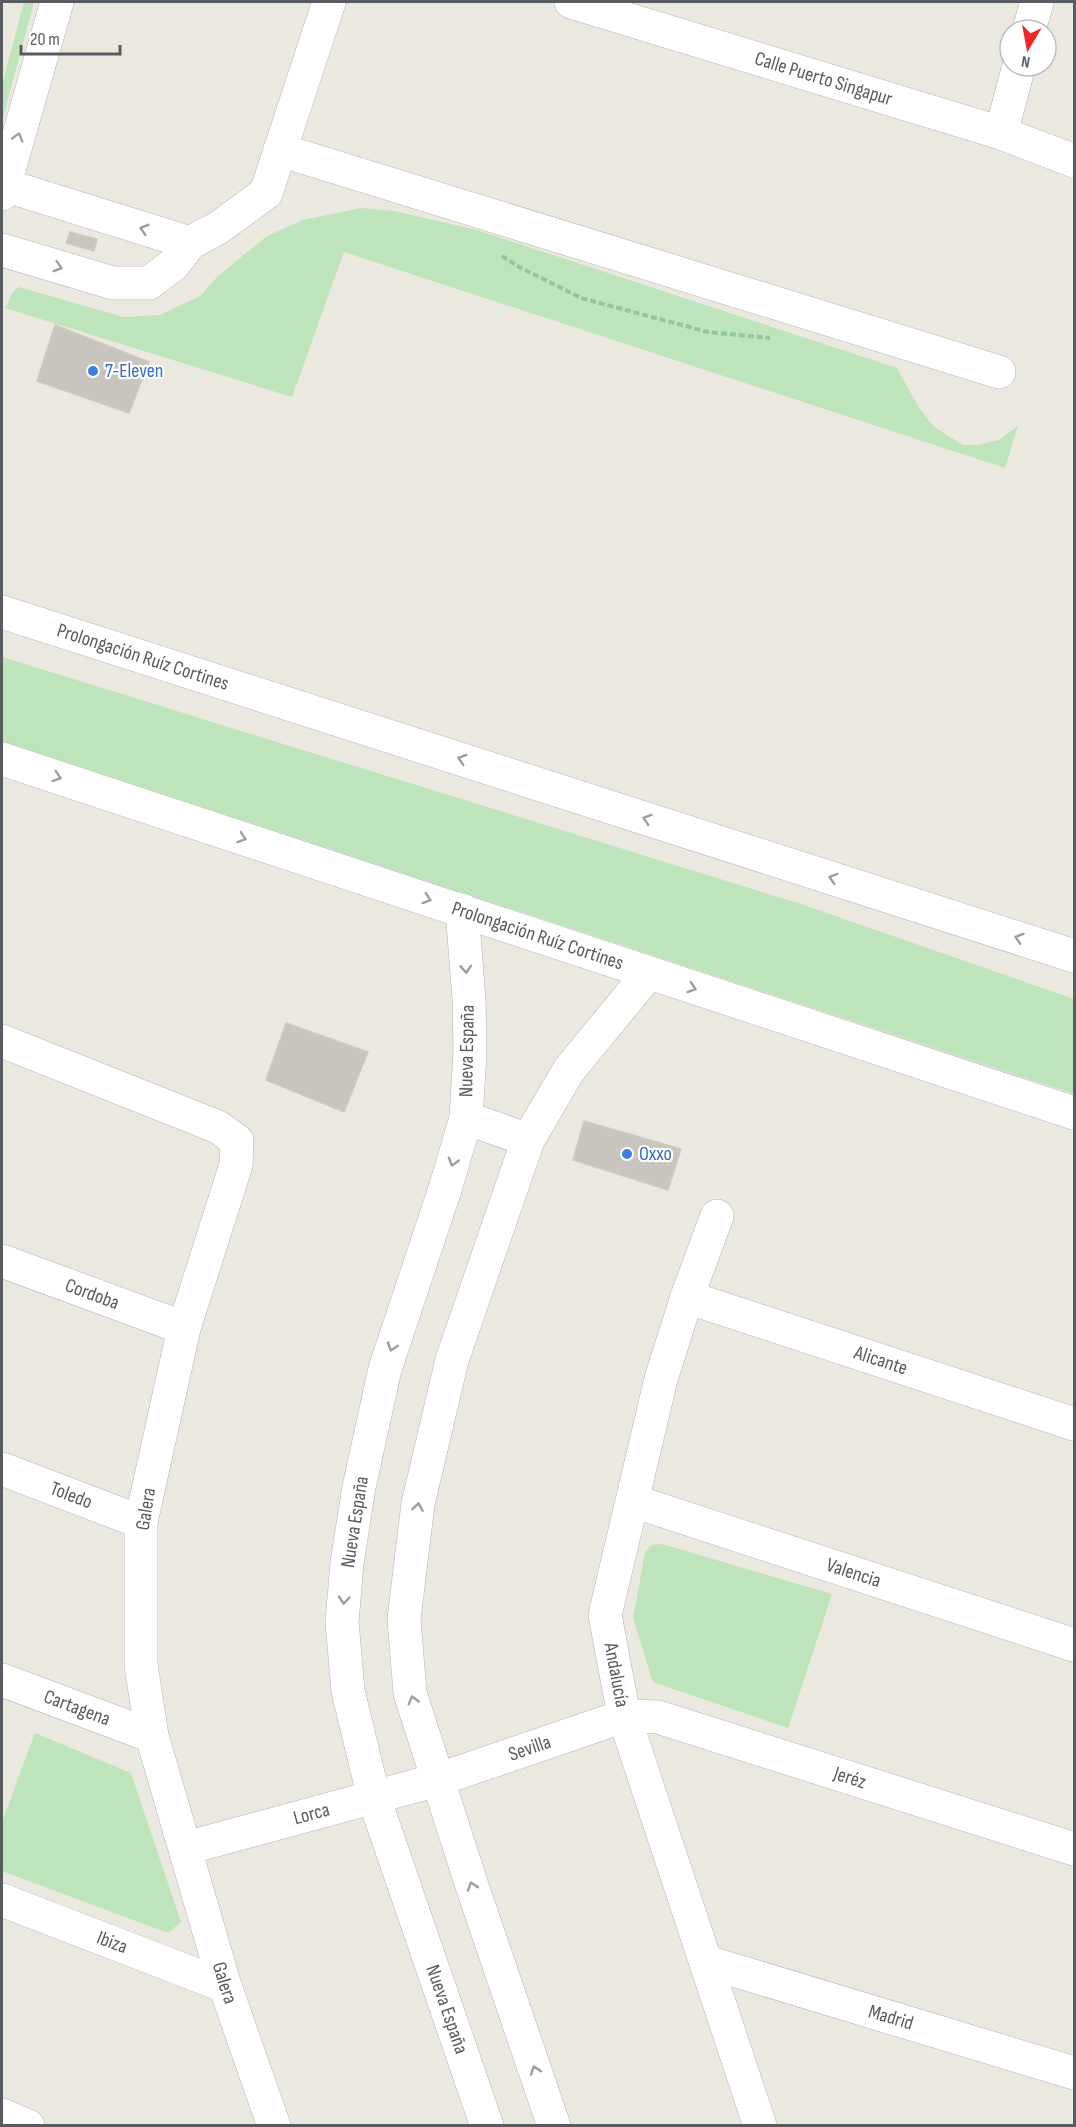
<svg xmlns="http://www.w3.org/2000/svg" width="1076" height="2127" font-family="'Sofia Sans Condensed',sans-serif">
  <rect width="100%" height="100%" fill="#ebe8df"/>
  <path fill="#bde4ba" d="M24,2H34L2,121V85Z
    M361,208L394,211L477,230L897,368L919,408L934,427L963,445H977L999,440L1018,426L1005,468L344,252L292,397L5,308L13,292L19,287L123,317L160,315L200,296L217,277L267,236L303,220Z
    M2,657L801,904L1074,999V1094L2,741Z
    M662,1544L832,1594L788,1728L653,1682L633,1618L645,1553L651,1545Z
    M35,1733L131,1773L181,1922L168,1933L2,1871V1822Z"/>
  <path fill="#c8c4be" stroke="#d0c9bd" stroke-width="1.5" d="M70,232L97,239L94,251L66,243Z
    M55,325L149,362L129,413L37,381Z
    M286,1023L368,1052L344,1112L266,1080Z
    M584,1121L681,1149L668,1190L573,1160Z"/>
  <g fill="none" stroke-linecap="round" stroke-linejoin="round">
    <defs>
      <g id="street">
        <path id="s1" d="M571,2L1001,133L1074,161"/>
        <path d="M1029,30L1037,2"/>
        <path d="M1001,133L1019,66"/>
        <path d="M280,150L999,372"/>
        <path d="M4,185L190,243L208,233"/>
        <path d="M2,194L57,2"/>
        <path d="M2,250L113,283H149L174,264L190,243L218,228L266,193L329,2"/>
        <path id="s2" d="M462,910L469,999L470,1052L466,1118L445,1189L385,1369L359,1487L347,1563L342,1622L348,1691L374,1798L487,2126"/>
        <path id="s3" d="M2,1041L218,1127L237,1141L236,1165L184,1328L141,1522V1665L152,1736L225,1986L274,2126"/>
        <path d="M466,1118L528,1140"/>
        <path id="s4" d="M717,1216L687,1297L661,1379L605,1615L624,1716L760,2126"/>
        <path id="s5" d="M2,1261L184,1328"/>
        <path id="s6" d="M687,1297L1074,1424"/>
        <path id="s7" d="M2,1469L141,1522"/>
        <path id="s8" d="M633,1501L1074,1645"/>
        <path id="s9" d="M2,1680L152,1736"/>
        <path id="s10" d="M186,1848L437,1780L624,1716L658,1717L1074,1849"/>
        <path id="s11" d="M2,1900L225,1986"/>
        <path id="s12" d="M707,1962L1074,2073"/>
        <path d="M2,2115L28,2126"/>
        <path d="M554,2126L473,1889L410,1693L404,1619L418,1504L452,1360L528,1140L569,1070L648,974"/>
      </g>
      <g id="secondary">
        <path id="s13" d="M2,612L1074,956"/>
        <path id="s14" d="M2,759L1074,1113"/>
      </g>
    </defs>
    <use href="#street" stroke="#b2b6ba" stroke-width="34"/>
    <use href="#secondary" stroke="#b3b7bc" stroke-width="34"/>
    <path stroke="#93c59e" stroke-width="4" stroke-dasharray="6 3" stroke-linecap="butt" d="M502,256L519,267L581,298L708,332L770,338"/>
    <use href="#street" stroke="#fff" stroke-width="33"/>
    <use href="#secondary" stroke="#fff" stroke-width="33"/>
  </g>
  <defs><path id="oneway-chevron" d="M-2-3.5L2.5 0L-2 3.5" fill="none" stroke-width="1.6" stroke-linecap="round" stroke-linejoin="round" transform="scale(1.5)"/></defs>
  <g stroke="#9b9da0">
    <use href="#oneway-chevron" transform="translate(18 137) rotate(-74)"/>
    <use href="#oneway-chevron" transform="translate(144 229) rotate(-163)"/>
    <use href="#oneway-chevron" transform="translate(58 267) rotate(17)"/>
    <use href="#oneway-chevron" transform="translate(462 759) rotate(-162)"/>
    <use href="#oneway-chevron" transform="translate(57 777) rotate(18)"/>
    <use href="#oneway-chevron" transform="translate(647 819) rotate(-162)"/>
    <use href="#oneway-chevron" transform="translate(242 838) rotate(18)"/>
    <use href="#oneway-chevron" transform="translate(833 878) rotate(-162)"/>
    <use href="#oneway-chevron" transform="translate(427 899) rotate(18)"/>
    <use href="#oneway-chevron" transform="translate(1019 938) rotate(-162)"/>
    <use href="#oneway-chevron" transform="translate(466 969) rotate(86)"/>
    <use href="#oneway-chevron" transform="translate(692 988) rotate(18)"/>
    <use href="#oneway-chevron" transform="translate(453 1162) rotate(106)"/>
    <use href="#oneway-chevron" transform="translate(392 1347) rotate(108)"/>
    <use href="#oneway-chevron" transform="translate(418 1507) rotate(-81)"/>
    <use href="#oneway-chevron" transform="translate(344 1600) rotate(95)"/>
    <use href="#oneway-chevron" transform="translate(413 1700) rotate(-105)"/>
    <use href="#oneway-chevron" transform="translate(472 1886) rotate(-109)"/>
    <use href="#oneway-chevron" transform="translate(535 2070) rotate(-109)"/>
  </g>
  <g fill="#3f7fe0" stroke="#fff" stroke-width="2">
    <circle cx="93" cy="371" r="6"/>
    <circle cx="627" cy="1154" r="6"/>
  </g>
  <g text-anchor="middle" dominant-baseline="central" stroke-width="4.5" stroke-linejoin="round" paint-order="stroke">
    <g font-size="20" fill="#585c60" stroke="#fff">
      <text stroke="none"><textPath href="#s1" startOffset="264">Calle Puerto Singapur</textPath></text>
      <text stroke="none"><textPath href="#s13" startOffset="148">Prolongación Ruíz Cortines</textPath></text>
      <text stroke="none"><textPath href="#s14" startOffset="564">Prolongación Ruíz Cortines</textPath></text>
      <text transform="translate(467 1051) rotate(-89)">Nueva España</text>
      <text stroke="none"><textPath href="#s5" startOffset="96">Cordoba</textPath></text>
      <text stroke="none"><textPath href="#s6" startOffset="204">Alicante</textPath></text>
      <text stroke="none"><textPath href="#s7" startOffset="74">Toledo</textPath></text>
      <text transform="translate(146 1509) rotate(-81)">Galera</text>
      <text transform="translate(355 1522) rotate(-81)">Nueva España</text>
      <text stroke="none"><textPath href="#s8" startOffset="232">Valencia</textPath></text>
      <text stroke="none"><textPath href="#s4" startOffset="476">Andalucía</textPath></text>
      <text stroke="none"><textPath href="#s9" startOffset="80">Cartagena</textPath></text>
      <text stroke="none"><textPath href="#s10" startOffset="358">Sevilla</textPath></text>
      <text stroke="none"><textPath href="#s10" startOffset="693">Jeréz</textPath></text>
      <text stroke="none"><textPath href="#s10" startOffset="130">Lorca</textPath></text>
      <text stroke="none"><textPath href="#s11" startOffset="118">Ibiza</textPath></text>
      <text stroke="none"><textPath href="#s3" startOffset="1122">Galera</textPath></text>
      <text stroke="none"><textPath href="#s2" startOffset="1132">Nueva España</textPath></text>
      <text stroke="none"><textPath href="#s12" startOffset="192">Madrid</textPath></text>
    </g>
    <g font-size="20" fill="#366cbe" stroke="#fff" text-anchor="start">
      <text x="105" y="371">7-Eleven</text>
      <text x="639" y="1154">Oxxo</text>
    </g>
  </g>
  <rect width="1076" height="2127" fill="none" stroke="#585c60" stroke-width="6"/>
  <g transform="translate(1028 48) rotate(190)"><circle r="28" fill="#ffffff" stroke="#bcbebf" stroke-width="1.5"/>
  <path d="M0-4.5L10 22L0 15L-10 22Z" fill="#e92827"/>
  <text y="-9" font-size="16" font-weight="bold" text-anchor="middle" fill="#585c60">N</text>
  </g>
  <path d="M21 45v9h99v-9" fill="none" stroke="#585c60" stroke-width="3"/>
  <text x="30" y="45" font-size="18" fill="#585c60" stroke="#ffffff" stroke-width="4.5" paint-order="stroke">20 m</text>
</svg>
